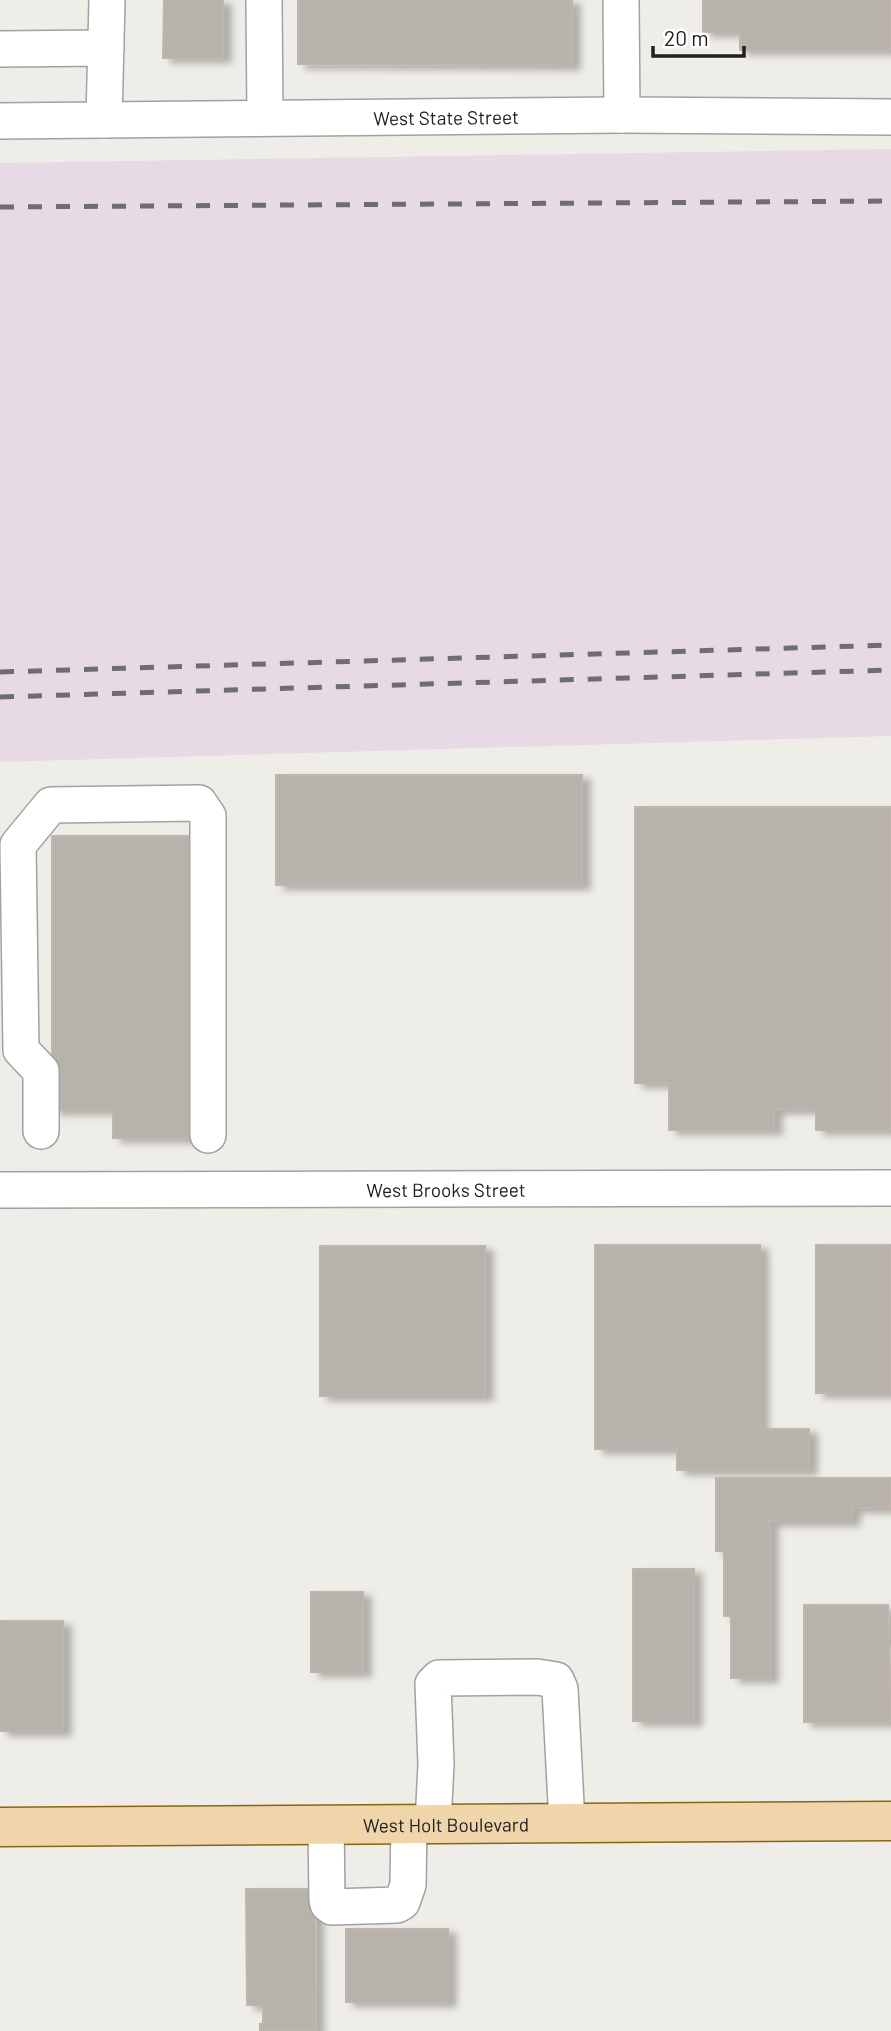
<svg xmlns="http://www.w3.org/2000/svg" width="891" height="2031" font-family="Barlow,sans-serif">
  <defs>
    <filter id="shadow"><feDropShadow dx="8" dy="4.5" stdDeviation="3.5" flood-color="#0004"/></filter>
  </defs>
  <rect width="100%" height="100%" fill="#efede7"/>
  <path fill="#e7dae4" d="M891,149V736L0,762V163Z"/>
  <path fill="#b8b2ad" stroke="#bfb5ac" stroke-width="2" filter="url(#shadow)" d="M164,0H223V58H163Z
    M298,0H572V65L298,64Z
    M703,0H891V50H740V32H703Z
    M276,775H582V885H276Z
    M635,807H891V1130H816V1109H774V1130H669V1083H635Z
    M52,836H189V1138H113V1110H52Z
    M595,1245H760V1429H809V1470H677V1449H595Z
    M816,1245H891V1393H816Z
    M320,1246H485V1396H320Z
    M716,1478H891V1508H852V1521H770V1678H731V1616H724V1551H716Z
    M633,1569H694V1721H633Z
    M311,1592H363V1672H311Z
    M804,1605H888L891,1722H804Z
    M0,1621H63V1731H0Z
    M246,1889H315L316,2031H260V2024H263V2005H247Z
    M346,1929H448V2002H346Z"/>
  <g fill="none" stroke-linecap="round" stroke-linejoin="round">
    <defs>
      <g id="minor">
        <path d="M264,0L265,118"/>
        <path d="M621,0L622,115"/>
        <path d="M0,49L106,48"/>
        <path d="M104,120L107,0"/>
        <path id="s1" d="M0,121L622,115L891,117"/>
        <path d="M41,1131V1071L21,1050L18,845L51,805L199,803L208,816V1135"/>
        <path id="s2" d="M0,1190L891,1188"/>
        <path d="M326,1824L327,1900L328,1904L332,1907L397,1905L402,1902L408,1885L409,1824"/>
        <path d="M433,1824L436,1764L433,1684L439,1678L537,1677L556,1680L560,1689L567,1823"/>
      </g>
      <g id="major">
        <path id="s3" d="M0,1827L891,1821"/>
      </g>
    </defs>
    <use href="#minor" stroke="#a1a1a1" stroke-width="38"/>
    <use href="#major" stroke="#886513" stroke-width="41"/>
    <use href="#minor" stroke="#fff" stroke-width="35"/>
    <use href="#major" stroke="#f0d5ab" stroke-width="38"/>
    <path stroke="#6e6e6e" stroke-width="5" stroke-dasharray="14 14" stroke-linecap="butt" d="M0,207L891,201
      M0,672L891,645
      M0,697L891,670"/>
  </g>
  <g text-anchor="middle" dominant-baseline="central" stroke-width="5" stroke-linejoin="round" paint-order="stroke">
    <g font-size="19" fill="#202020" stroke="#fff">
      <text stroke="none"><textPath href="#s1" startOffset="446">West State Street</textPath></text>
      <text stroke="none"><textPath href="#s2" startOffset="446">West Brooks Street</textPath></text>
      <text stroke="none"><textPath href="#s3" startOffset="446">West Holt Boulevard</textPath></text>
    </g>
  </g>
  <path d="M653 46v10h91v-10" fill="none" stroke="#202020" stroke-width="3.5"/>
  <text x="664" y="46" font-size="21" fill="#202020" stroke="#ffffff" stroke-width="5" paint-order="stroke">20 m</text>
</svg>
